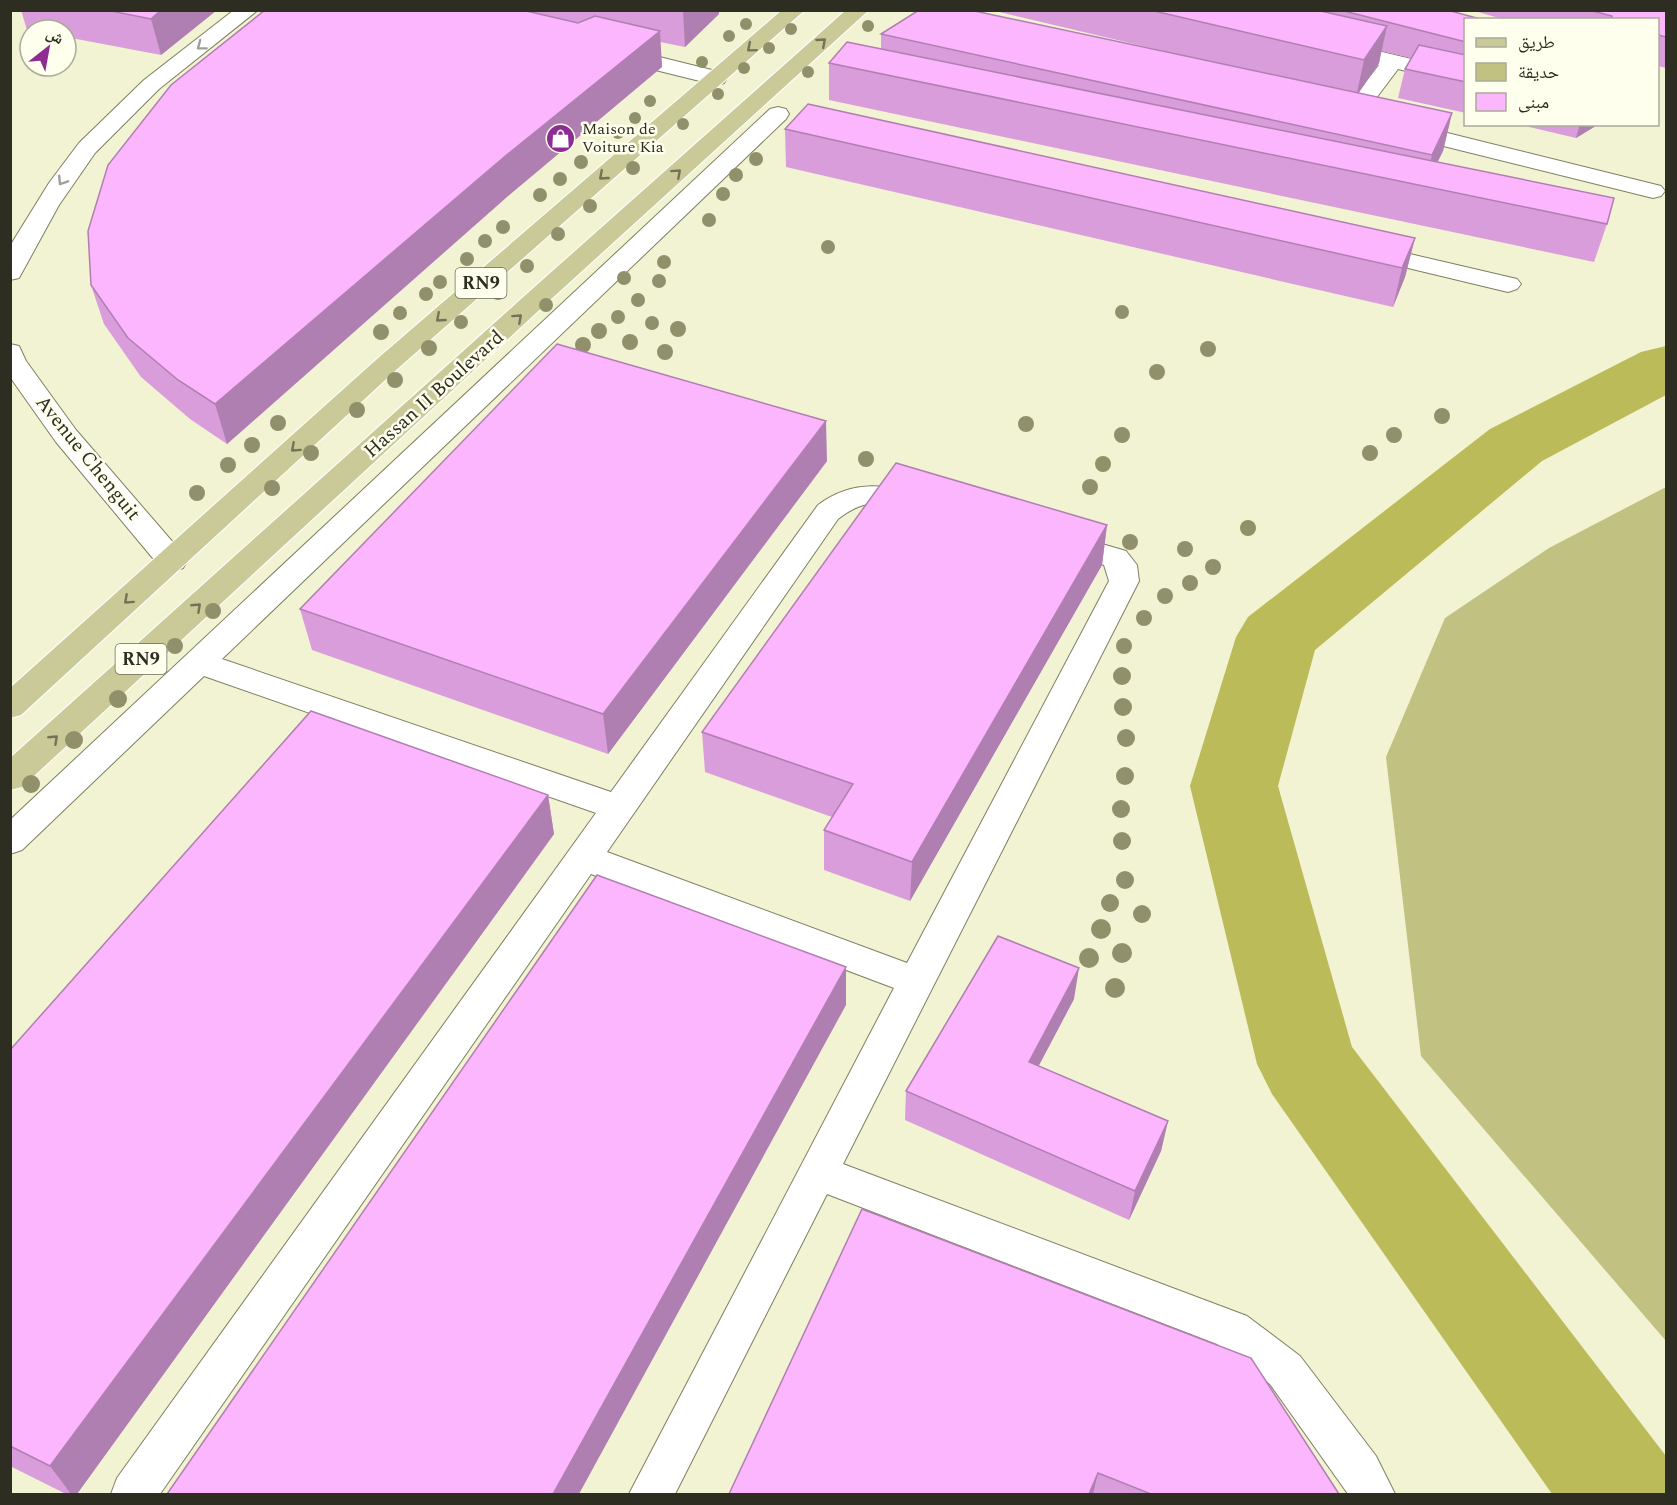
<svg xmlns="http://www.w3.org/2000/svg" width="1677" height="1505" font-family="Spectral,'Noto Naskh Arabic',serif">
  <rect width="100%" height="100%" fill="#f2f3d2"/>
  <path fill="#c1c181" d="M1666,487V1341L1421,1056L1386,757L1445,618L1549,548Z"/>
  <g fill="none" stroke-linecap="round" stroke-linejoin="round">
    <path fill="#bcbb59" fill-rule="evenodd" d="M1666,346V395L1542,461L1315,650L1278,786L1352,1047L1666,1456V1494H1552L1272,1094L1257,1064L1190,786L1236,637L1248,617L1490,429L1641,352Z"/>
    <defs>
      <path id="street" d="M234,10H258L159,89L95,153L59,205L19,278L10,280V246L49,183L79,143L144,80Z
        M1336,41L1466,72V86L1398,69L1359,121H1343L1340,116L1379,65L1328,53L1325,48L1328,43Z
        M619,47L724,73L727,78L724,83L716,85L611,59L608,54L611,49Z
        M778,107L786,109L789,114L786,119L222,659L611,792L818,505C854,478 889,485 929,496L933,503L929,510C893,519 882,485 838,519L607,852L907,963L1109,581L1104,565L1051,549L1046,542L1051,535L1061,532L1126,551L1137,565L1139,581L843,1164L1247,1316L1300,1356L1376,1456L1395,1494H1348L1270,1384L1217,1344L827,1194L675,1494H629L894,988L591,874L160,1494H111L117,1478L596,813L204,676L22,850L10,854V820L770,109Z
        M1403,122L1661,186L1665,191L1661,196L1653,198L1395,134L1392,129L1395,124Z
        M1367,244L1517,279L1521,284L1517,289L1508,292L1358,256L1355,251L1358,246Z
        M10,344L19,346L26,361L76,430L183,554L187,561L183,568L172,571L161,568L56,442L10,377Z"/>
      <path id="primary" d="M782,10H805L395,371L21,715L10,718V688L377,359Z
        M846,10H869L548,302L22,787L10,790V758L530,291Z"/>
    </defs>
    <use href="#street" stroke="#7e7f62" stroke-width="2"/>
    <use href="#primary" stroke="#fff" stroke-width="2"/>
    <use href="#street" fill="#fff" fill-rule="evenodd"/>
    <use href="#primary" fill="#cac998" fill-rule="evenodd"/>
  </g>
  <g fill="#90906b">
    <circle cx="746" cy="24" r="6"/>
    <circle cx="868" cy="26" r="6"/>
    <circle cx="791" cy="29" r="6"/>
    <circle cx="729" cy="36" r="6"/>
    <circle cx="769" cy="48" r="6"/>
    <circle cx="702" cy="62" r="6"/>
    <circle cx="744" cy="68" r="6"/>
    <circle cx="808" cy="72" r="6"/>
    <circle cx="718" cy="94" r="6"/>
    <circle cx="650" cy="101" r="6"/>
    <circle cx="635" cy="118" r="6"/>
    <circle cx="683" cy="124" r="6"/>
    <circle cx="618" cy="133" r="6"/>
    <circle cx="756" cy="159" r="7"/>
    <circle cx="581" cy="162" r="7"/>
    <circle cx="633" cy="168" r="7"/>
    <circle cx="736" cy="175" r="7"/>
    <circle cx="560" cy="179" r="7"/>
    <circle cx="723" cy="194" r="7"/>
    <circle cx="540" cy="195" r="7"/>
    <circle cx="590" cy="206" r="7"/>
    <circle cx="709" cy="220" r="7"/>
    <circle cx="503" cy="227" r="7"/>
    <circle cx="558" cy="234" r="7"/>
    <circle cx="485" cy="241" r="7"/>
    <circle cx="828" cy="247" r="7"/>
    <circle cx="467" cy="259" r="7"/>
    <circle cx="664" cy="262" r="7"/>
    <circle cx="527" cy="266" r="7"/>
    <circle cx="624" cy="278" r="7"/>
    <circle cx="659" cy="281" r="7"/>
    <circle cx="440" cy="282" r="7"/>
    <circle cx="498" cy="293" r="7"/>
    <circle cx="426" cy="294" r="7"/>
    <circle cx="638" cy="300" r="7"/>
    <circle cx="546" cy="305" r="7"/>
    <circle cx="1122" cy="312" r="7"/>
    <circle cx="400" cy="313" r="7"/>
    <circle cx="618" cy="317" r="7"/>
    <circle cx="461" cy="322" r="7"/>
    <circle cx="652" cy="323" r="7"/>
    <circle cx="678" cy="329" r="8"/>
    <circle cx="599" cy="331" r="8"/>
    <circle cx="381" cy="332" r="8"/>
    <circle cx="630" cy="342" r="8"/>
    <circle cx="583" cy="345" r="8"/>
    <circle cx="429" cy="348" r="8"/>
    <circle cx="1208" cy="349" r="8"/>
    <circle cx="665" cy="352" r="8"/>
    <circle cx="1157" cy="372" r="8"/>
    <circle cx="395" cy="380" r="8"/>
    <circle cx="357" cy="410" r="8"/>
    <circle cx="1442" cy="416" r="8"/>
    <circle cx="278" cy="423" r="8"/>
    <circle cx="1026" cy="424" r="8"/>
    <circle cx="1122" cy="435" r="8"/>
    <circle cx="1394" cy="435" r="8"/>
    <circle cx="252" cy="445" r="8"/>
    <circle cx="311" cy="453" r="8"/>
    <circle cx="1370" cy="453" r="8"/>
    <circle cx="866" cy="459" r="8"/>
    <circle cx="1103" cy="464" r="8"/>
    <circle cx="228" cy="465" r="8"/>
    <circle cx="1090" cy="487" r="8"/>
    <circle cx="272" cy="488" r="8"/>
    <circle cx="197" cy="493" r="8"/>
    <circle cx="1248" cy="528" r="8"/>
    <circle cx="1130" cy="542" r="8"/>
    <circle cx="1185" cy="549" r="8"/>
    <circle cx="1213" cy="567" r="8"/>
    <circle cx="1190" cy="583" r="8"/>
    <circle cx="1165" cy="596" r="8"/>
    <circle cx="213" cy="611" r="8"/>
    <circle cx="1144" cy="618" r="8"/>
    <circle cx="175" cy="646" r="8"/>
    <circle cx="1124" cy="646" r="8"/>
    <circle cx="1122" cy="676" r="9"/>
    <circle cx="118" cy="699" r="9"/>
    <circle cx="1123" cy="707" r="9"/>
    <circle cx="1126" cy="738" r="9"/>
    <circle cx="74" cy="740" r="9"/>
    <circle cx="1125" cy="776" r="9"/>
    <circle cx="31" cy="784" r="9"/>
    <circle cx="1121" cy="809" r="9"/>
    <circle cx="1122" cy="841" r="9"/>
    <circle cx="1125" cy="880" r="9"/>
    <circle cx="1110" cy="903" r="9"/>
    <circle cx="1142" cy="914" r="9"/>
    <circle cx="1101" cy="929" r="10"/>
    <circle cx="1122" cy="953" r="10"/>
    <circle cx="1089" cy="958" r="10"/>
    <circle cx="1115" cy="988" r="10"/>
  </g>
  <path fill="#d89dda" d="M21,10H217L161,55L66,37V30H27Z
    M265,10H719V14L685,47L660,42L662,67L508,196L227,444L190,419L141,377L104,324L91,285Z
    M991,10H1447L1466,20V113L1398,98L1405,69L1411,58L1381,51L1379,63L1358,93L1452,113L1443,151L1437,162L1607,224L1594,262L829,100V63L881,49V34L1193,58Z
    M1471,10L1666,11V68L1658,66V20H1506Z
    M1517,124H1599L1576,138Z
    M785,129L1415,238L1405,277L1393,307L786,167Z
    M827,461L608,754L312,650L300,609Z
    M1107,525L1102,565L910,901L824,870V830L832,817L705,772L702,732Z
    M548,795L554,834L77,1494H66L10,1466V1050Z
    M1074,999L1038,1066L1168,1121L1161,1151L1129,1220L905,1120L906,1091Z
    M862,1209L1339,1494H729Z"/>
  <path fill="#b07fb1" d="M161,10H217L161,55L151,19Z
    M719,10V14L685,47L683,11Z
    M1387,26L1379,63L1356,97L1364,60Z
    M660,31L662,67L508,196L227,444L215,404L503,158Z
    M1452,113L1443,151L1426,186H1425L1432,155Z
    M1580,124H1599L1576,138Z
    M1415,238L1405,277L1393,307L1402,268Z
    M826,421L827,461L608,754L603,714Z
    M1107,525L1102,565L910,901L912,862Z
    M548,795L554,834L77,1494H71L50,1466Z
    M846,967V1005L579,1494H553Z
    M1079,968L1074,999L1025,1092L1029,1062Z
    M1168,1121L1161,1151L1129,1220L1135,1191Z
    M1098,1473L1093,1494H1089Z"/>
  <path fill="#fbb6fd" stroke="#b07fb1" stroke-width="1.5" d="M106,10H161L151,19Z
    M265,10H522L578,23L595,16L660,31L503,158L215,404L178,380L128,338L91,285L88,231L108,165L171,85Z
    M919,10H970L1452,113L1432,155L881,34Z
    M1150,10H1316L1387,26L1364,60Z
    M1340,10H1447L1484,20H1466V42Z
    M1589,10L1666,11V37L1658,35V20H1612V16Z
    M847,42L1614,198L1607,224L829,63Z
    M1419,45L1466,55V82L1405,69Z
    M808,104L1415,238L1402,268L785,129Z
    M557,344L826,421L603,714L300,609Z
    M896,463L1107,525L912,862L824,830L853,784L702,732Z
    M311,711L548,795L50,1466L10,1446V1050Z
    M597,875L846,967L553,1494H167Z
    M998,936L1079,968L1029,1062L1168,1121L1135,1191L906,1091Z
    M862,1209L1251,1358L1339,1494H1151L1098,1473L1089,1494H729Z"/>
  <defs><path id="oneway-chevron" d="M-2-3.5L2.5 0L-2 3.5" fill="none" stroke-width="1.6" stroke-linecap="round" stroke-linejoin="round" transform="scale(1.5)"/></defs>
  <g stroke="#747357">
    <use href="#oneway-chevron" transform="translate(822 42) rotate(-41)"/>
    <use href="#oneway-chevron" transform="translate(751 48) rotate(140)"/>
    <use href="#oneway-chevron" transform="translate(677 173) rotate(-42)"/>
    <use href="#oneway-chevron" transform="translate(603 176) rotate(139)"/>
    <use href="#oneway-chevron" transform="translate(440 318) rotate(139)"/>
    <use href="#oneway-chevron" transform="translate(518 318) rotate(-42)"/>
    <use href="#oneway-chevron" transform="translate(295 448) rotate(138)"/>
    <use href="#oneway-chevron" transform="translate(128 600) rotate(138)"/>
    <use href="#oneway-chevron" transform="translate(197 607) rotate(-43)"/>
    <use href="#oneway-chevron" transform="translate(54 739) rotate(-43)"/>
  </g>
  <g stroke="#a0a09b">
    <use href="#oneway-chevron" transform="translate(201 46) rotate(143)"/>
    <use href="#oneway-chevron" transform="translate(62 181) rotate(123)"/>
  </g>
  <defs>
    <symbol id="shop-disc" viewBox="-11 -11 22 22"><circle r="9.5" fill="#8e2c94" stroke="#feffec"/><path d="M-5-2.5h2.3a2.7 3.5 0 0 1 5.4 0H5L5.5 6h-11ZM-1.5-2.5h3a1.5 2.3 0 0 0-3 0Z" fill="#fff"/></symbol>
  </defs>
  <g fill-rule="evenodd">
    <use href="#shop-disc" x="544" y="122" width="33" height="33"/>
  </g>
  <g text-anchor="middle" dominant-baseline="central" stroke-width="5" stroke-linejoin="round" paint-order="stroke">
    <g font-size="16" fill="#2d2d21" stroke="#feffec" text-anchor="start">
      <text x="582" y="129">Maison de<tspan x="582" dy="18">Voiture Kia</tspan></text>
    </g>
    <g fill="#feffec" stroke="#6c6c5e" stroke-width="1.5">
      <rect x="455.5" y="268" width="51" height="30" rx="4.5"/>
      <rect x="115.5" y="644" width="51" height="30" rx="4.5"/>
    </g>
    <g font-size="18" font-weight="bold" fill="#2d2d21">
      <text x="481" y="283">RN9</text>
      <text x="141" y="659">RN9</text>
    </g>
    <g font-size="20" fill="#2d2d21" stroke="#feffec">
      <text transform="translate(434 394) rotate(-42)">Hassan II Boulevard</text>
      <text transform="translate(88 458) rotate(51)">Avenue Chenguit</text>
    </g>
  </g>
  <rect width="1677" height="1505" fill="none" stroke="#2d2d21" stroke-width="24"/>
  <rect x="1464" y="18" width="195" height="108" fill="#feffec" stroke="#aaab9b" stroke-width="1.5"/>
  <rect x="1476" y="38" width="30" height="9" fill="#cac998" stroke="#aaab9b" stroke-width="1.5"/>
  <text x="1518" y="48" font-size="18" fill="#2d2d21">طريق</text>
  <rect x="1476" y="63" width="30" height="18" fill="#c1c181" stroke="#aaab9b" stroke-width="1.5"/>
  <text x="1518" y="78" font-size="18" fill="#2d2d21">حديقة</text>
  <rect x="1476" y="93" width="30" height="18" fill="#fbb6fd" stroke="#aaab9b" stroke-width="1.5"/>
  <text x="1518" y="108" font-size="18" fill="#2d2d21">مبنى</text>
  <g transform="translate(48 48) rotate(31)"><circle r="28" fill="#feffec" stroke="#aaab9b" stroke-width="1.5"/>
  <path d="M0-4.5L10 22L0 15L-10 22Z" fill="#8e2c94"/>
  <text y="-9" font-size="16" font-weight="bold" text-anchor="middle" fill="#2d2d21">ش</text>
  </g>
</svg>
